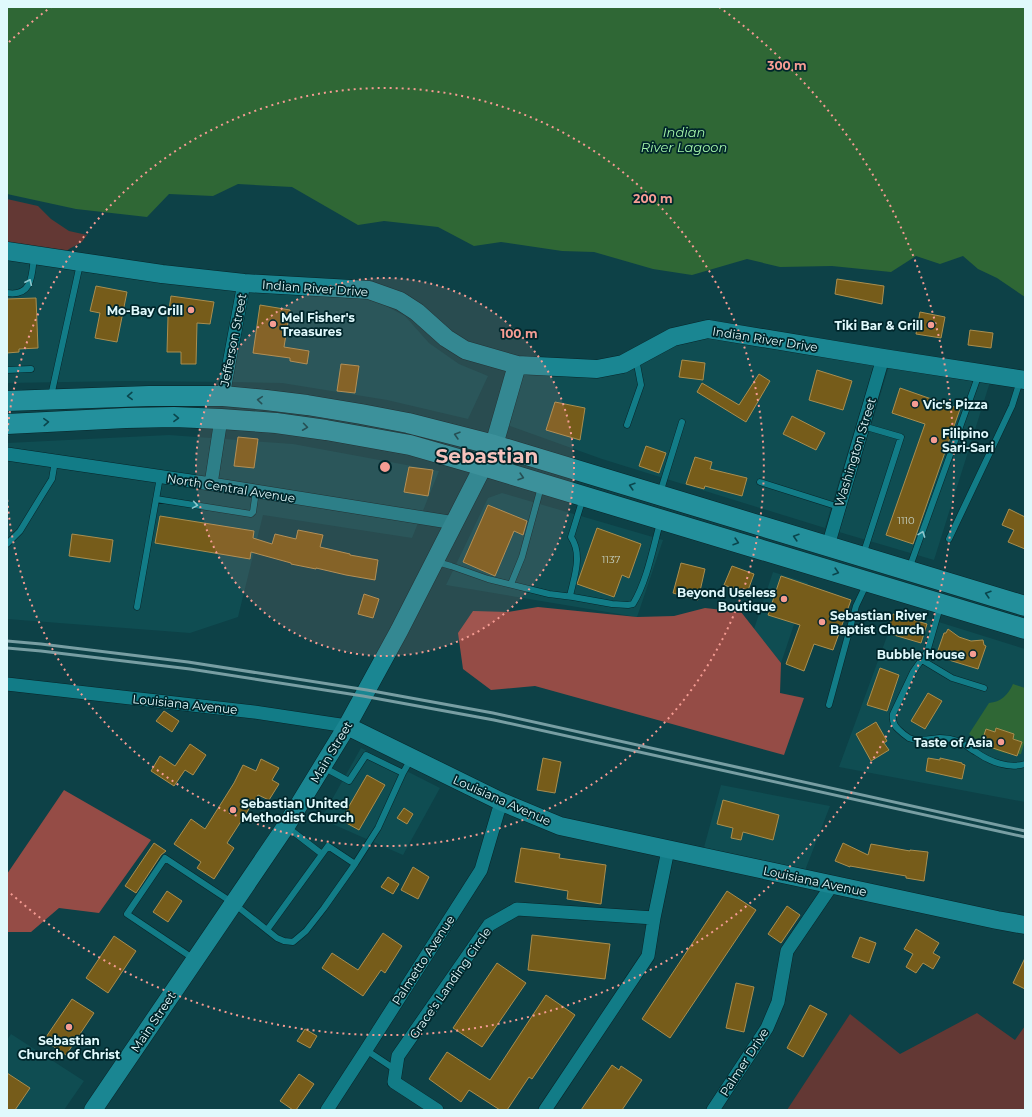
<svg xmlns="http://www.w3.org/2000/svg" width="1032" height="1117" font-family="Montserrat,sans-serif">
  <rect width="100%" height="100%" fill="#0d4147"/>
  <path fill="#0f4d52" d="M7,258L369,297L405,316L429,343L459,364L488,376L468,419L387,400L282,383L228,382L128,381L7,383Z
    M709,336L874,364L825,528L602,459L507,425L522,372L599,376L676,343Z
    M889,366L990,382L934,560L839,532Z
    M169,435L293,444L439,471L412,538L263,515L238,617L190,633L7,619V443Z
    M502,493L663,540L637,617L446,585L488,498Z
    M773,572L808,583L781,663L754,629Z
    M897,609L1025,649V802L839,767Z
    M361,748L440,788L403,855L321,819Z
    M721,785L830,806L804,873L703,851Z
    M11,1034L84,1081L64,1110H7V1040Z"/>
  <path fill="#633834" d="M7,199L38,206L51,219L69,231L87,235L82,242L69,249L66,252L7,243Z
    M977,1013L1015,1040L1025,1026V1110H787L850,1014L900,1054Z"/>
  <path fill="#954c46" d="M538,607L637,617L674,616L705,608L741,612L781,663L780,693L804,698L784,755L535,686L491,690L463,669L458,633L473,611L508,612Z
    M64,790L151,840L99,913L59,908L31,932H7V874Z"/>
  <path fill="#2f6735" d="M7,7H1025V297L997,278L978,269L963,256L940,264L916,256L891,272L832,266L780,267L747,259L692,275L653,269L594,252L562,251L501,242L474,246L438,227L384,221L358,225L292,187L238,184L213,196L169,194L147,217L76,209L7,194Z
    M1013,684L1025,688V740L1021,754C1002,756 982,745 969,734L989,703C1001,702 1008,695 1013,684Z"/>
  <path fill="#765c1a" stroke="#a98e4f" d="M837,279L884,286L882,304L835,294Z
    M96,286L127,292L117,342L95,338L100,313L90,311Z
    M171,296L214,302L210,324L197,323L196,364H181V352H167L168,317Z
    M36,298L38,348L19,349V352L7,353V299Z
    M260,305L290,310L284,347L309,351L307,364L290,361V358L253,353Z
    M920,312L945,317L941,338L916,334Z
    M970,330L993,333L991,348L968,345Z
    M682,360L705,363L703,380L679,377Z
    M341,364L359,366L355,393L337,391Z
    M817,370L852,381L843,410L809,400Z
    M759,374L770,381L746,422L697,392L702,383L739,405Z
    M900,388L960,409L913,544L886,535L925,424L892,413Z
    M555,402L585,408L580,440L546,430Z
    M792,416L825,433L816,450L783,434Z
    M238,437L258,439L254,468L234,466Z
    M646,446L666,453L659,473L639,466Z
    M695,457L712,462L710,469L747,478L742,496L705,486L704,489L686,484Z
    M409,467L433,470L428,496L404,492Z
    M488,505L527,521L523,535L514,531L495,576L463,562Z
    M1009,509L1025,517V549L1008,542L1014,530L1002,525Z
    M160,516L254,531L253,538L272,544L275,534L296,539L298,530L323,535L320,547L350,554V555L378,560L375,580L346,575L316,568V569L291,564V563L251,552L250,559L155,543Z
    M597,528L641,544L629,578L622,575L614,597L577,584Z
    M72,534L113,540L110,562L69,556Z
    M681,563L705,569L698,600L673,593Z
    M732,566L754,574L747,593L724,585Z
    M781,576L851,600L833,650L814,644L804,671L786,664L800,625L768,615Z
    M364,594L379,599L373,618L358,614Z
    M893,614L927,624L921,643L887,633Z
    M948,629L959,637L971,641L983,640L984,645L986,646L978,669L936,656L944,633H946Z
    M880,668L899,675L887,711L867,705Z
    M928,693L942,701L925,729L911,721Z
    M164,711L179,721L172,732L156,721Z
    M876,722L887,741L884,743L889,750L871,761L856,734Z
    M996,728L1014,734L1013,739L1022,742L1017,756L981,744L986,729L995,732Z
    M190,744L206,755L193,775L185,770L174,786L151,771L160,756L175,766Z
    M543,758L561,762L555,793L537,790Z
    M928,758L940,760V758L962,763V764L965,765L962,779L926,771Z
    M261,759L279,768L272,780L279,784L269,800L258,795L227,843L234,848L214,879L197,868L201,862L174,844L191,819L205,829L234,783L243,765L256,771Z
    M367,775L385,785L359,830L341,820Z
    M723,800L779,815L773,840L743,832L741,840L731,838L733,828L717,824Z
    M404,808L413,814L407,824L397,818Z
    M154,843L166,851L161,855L136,893L125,886Z
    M843,843L868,855L871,844L910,851V850L928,852L924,881L906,878V876L850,866V867L835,861Z
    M521,848L560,854L559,858L606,865L601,904L567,899L568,891L515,882Z
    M413,867L429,877L418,899L401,890Z
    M388,877L399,884L393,894L381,887Z
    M167,891L182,901L168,922L153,912Z
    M727,891L756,910L670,1038L642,1019Z
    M787,906L800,915L781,943L768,934Z
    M916,929L939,943L933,953L940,957L933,969L923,963L916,973L906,967L913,954L904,949Z
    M383,933L402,946L385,973L381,970L363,996L322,968L332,953L358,970Z
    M532,935L610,944L605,979L528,970Z
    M114,936L136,951L108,993L86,978Z
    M860,937L876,943L869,963L852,957Z
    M1025,958V989L1013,983Z
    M497,963L526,983L482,1047L453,1028Z
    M736,983L754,987L744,1032L726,1028Z
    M546,995L575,1015L532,1079L529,1077L507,1110H500L469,1090L461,1102L429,1079L447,1052L490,1080Z
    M72,999L94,1013L66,1055L44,1040Z
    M810,1005L827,1014L803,1057L787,1048Z
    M305,1029L317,1036L310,1048L297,1041Z
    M612,1065L619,1070L621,1066L642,1080L622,1110H581Z
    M7,1073L30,1088L15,1110H7Z
    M299,1074L314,1084L296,1110H293L280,1101Z"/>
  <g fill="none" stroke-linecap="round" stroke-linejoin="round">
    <defs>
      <path id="lane" d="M7,293C33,297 32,274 34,256
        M7,370L31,369
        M51,396L80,264
        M627,425L641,385L636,359
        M760,482L839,507
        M660,493L682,422
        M156,499L251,514L253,512L256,491
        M949,539L1012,406L1020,381
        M7,544L20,531L42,495L52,479L55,461
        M863,555L901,437L863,426
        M437,562L451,566L488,579L549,594L573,597L612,604L628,605L633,604C647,581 653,548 660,523
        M909,569L979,374
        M511,584L522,557L541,487
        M570,596C574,577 583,555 571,537L583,498
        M137,607L160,477
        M940,607L927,652L913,672L893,714C892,721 894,726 899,730C902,733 906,736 909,738C918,742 930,739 940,738C946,738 952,739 958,741C964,743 970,749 976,752C990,762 1009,769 1025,764
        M922,660L952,678L984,688
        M829,705L856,606L866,585
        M323,767L349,781L366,755L403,773
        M287,827L322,854
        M267,930L328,846L355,864
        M194,959L127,914L165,858L233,903L277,938L284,941L293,942L306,931L324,908L355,864L378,828L403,773L411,759
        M366,1050L396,1070"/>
      <path id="street" d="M223,396L244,283
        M7,454L211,484L455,523
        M211,484L221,419
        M828,546L883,358
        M7,684L254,712L347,726
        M327,1110L366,1050L481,870L498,812L502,802
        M437,1110L394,1082L398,1056L489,925L517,909L654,918
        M545,1110L648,956L654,918L668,850
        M713,1110L767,1028L778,1002L787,951L832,885"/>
      <path id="secondary" d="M7,251L162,274L244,283L369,290L400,301L417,312L446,338L465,350L517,365L597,369L623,364L673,337L708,329L883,358L1025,380
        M347,726L502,802L560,826L997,920L1025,925
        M93,1110L286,826L347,726L399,631L494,445L517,365"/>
      <path id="primary" d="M7,401L149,396H223L266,400L307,405L361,414L408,423L494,445L1025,606
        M7,424L126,418L174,417L221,419L276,423L326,430L410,445L483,466L1025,629"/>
    </defs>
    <use href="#lane" stroke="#072529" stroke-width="7"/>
    <use href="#street" stroke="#072529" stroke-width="14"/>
    <use href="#secondary" stroke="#072529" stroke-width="19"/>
    <use href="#primary" stroke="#072529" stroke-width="21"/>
    <use href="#lane" stroke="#127c87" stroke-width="6"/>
    <use href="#street" stroke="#127c87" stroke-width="13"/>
    <use href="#secondary" stroke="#1a8692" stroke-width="18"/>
    <use href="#primary" stroke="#23909c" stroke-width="20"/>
    <path stroke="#789ea3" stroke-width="3" d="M7,641L41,644L188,662L367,690L493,713L1025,831
      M7,648L41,651L190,669L363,696L494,720L1025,837"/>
  </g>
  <defs><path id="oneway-chevron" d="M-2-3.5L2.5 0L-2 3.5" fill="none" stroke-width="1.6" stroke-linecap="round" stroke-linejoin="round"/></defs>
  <g stroke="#8ec7cd">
    <use href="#oneway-chevron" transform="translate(29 282) rotate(-65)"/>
    <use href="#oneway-chevron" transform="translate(195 505) rotate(9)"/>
    <use href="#oneway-chevron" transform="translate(922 534) rotate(-70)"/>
  </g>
  <g stroke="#0a464d">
    <use href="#oneway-chevron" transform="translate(130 396) rotate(178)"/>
    <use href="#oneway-chevron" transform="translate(260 400) rotate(-175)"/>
    <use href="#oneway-chevron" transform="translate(176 418) rotate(1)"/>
    <use href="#oneway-chevron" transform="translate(46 422) rotate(-3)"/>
    <use href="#oneway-chevron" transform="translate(305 427) rotate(8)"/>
    <use href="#oneway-chevron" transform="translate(457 435) rotate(-164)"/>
    <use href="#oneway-chevron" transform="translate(521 477) rotate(17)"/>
    <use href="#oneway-chevron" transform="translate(632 486) rotate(-163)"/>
    <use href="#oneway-chevron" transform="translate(796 537) rotate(-163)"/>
    <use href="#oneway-chevron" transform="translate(736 542) rotate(17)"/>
    <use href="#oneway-chevron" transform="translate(836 572) rotate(17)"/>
    <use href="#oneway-chevron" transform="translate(988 594) rotate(-163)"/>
  </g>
  <circle cx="385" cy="467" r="189" fill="#f59c93" fill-opacity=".12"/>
  <g fill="none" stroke="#f59c93" stroke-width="2" stroke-dasharray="2 4">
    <circle cx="385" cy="467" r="189"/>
    <path d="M7 437A379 379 0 1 1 7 497"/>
    <path d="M9 42A568 568 0 0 1 51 7M719 7A568 568 0 1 1 9 892"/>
  </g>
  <g fill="#f59c93" stroke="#00262b" stroke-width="1.5">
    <circle cx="191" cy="310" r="4"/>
    <circle cx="273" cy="324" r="4"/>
    <circle cx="931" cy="325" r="4"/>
    <circle cx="915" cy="404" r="4"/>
    <circle cx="934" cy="440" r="4"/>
    <circle cx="784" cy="599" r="4"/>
    <circle cx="822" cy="622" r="4"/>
    <circle cx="973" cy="654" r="4"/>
    <circle cx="1001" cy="742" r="4"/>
    <circle cx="233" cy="810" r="4"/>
    <circle cx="69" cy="1027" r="4"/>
  </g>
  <g text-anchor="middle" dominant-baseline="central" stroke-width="3.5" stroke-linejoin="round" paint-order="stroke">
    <g font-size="10" fill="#c6d2c4">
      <text x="906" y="520">1110</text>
      <text x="611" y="559">1137</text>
    </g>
    <g font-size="12" fill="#e0f9fc" stroke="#00262b">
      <text transform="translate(315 288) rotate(4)">Indian River Drive</text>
      <text transform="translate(765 339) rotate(9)">Indian River Drive</text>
      <text transform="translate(233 340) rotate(-79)">Jefferson Street</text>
      <text transform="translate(855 452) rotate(-73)">Washington Street</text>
      <text transform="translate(231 488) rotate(9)">North Central Avenue</text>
      <text transform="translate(185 704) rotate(6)">Louisiana Avenue</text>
      <text transform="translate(331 752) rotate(-59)">Main Street</text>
      <text transform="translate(502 800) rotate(24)">Louisiana Avenue</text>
      <text transform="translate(815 881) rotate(12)">Louisiana Avenue</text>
      <text transform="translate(423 960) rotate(-57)">Palmetto Avenue</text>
      <text transform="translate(450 983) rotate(-55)">Grace's Landing Circle</text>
      <text transform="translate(153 1022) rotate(-56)">Main Street</text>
      <text transform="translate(744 1062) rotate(-57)">Palmer Drive</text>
    </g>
    <g font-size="12" font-weight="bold" fill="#e0f9fc" stroke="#00262b" text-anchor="end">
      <text x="183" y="310">Mo-Bay Grill</text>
      <text x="281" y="317" text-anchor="start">Mel Fisher's<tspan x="281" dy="14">Treasures</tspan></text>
      <text x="923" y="325">Tiki Bar &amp; Grill</text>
      <text x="923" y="404" text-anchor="start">Vic's Pizza</text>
      <text x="942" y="433" text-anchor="start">Filipino<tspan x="942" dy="14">Sari-Sari</tspan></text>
      <text x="776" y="592">Beyond Useless<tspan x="776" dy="14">Boutique</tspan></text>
      <text x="830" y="615" text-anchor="start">Sebastian River<tspan x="830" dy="14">Baptist Church</tspan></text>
      <text x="965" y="654">Bubble House</text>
      <text x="993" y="742">Taste of Asia</text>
      <text x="241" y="803" text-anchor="start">Sebastian United<tspan x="241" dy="14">Methodist Church</tspan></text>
      <text x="69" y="1040" text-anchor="middle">Sebastian<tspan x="69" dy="14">Church of Christ</tspan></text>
    </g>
    <g font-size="13" font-style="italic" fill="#a5f5aa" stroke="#00262b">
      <text x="684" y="132">Indian<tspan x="684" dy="15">River Lagoon</tspan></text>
    </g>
    <g font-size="20" font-weight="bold" fill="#f5c2bc" stroke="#00262b">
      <text x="487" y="456">Sebastian</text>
    </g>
  </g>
  <circle cx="385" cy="467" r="6" fill="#f59c93" stroke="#00262b" stroke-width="2"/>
  <g font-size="12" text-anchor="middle" font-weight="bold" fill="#f59c93" stroke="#00262b" stroke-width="3.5" stroke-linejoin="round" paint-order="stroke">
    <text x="787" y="70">300 m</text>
    <text x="653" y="203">200 m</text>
    <text x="519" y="338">100 m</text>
  </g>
  <rect width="1032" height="1117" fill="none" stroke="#e0f9fc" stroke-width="16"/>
</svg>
